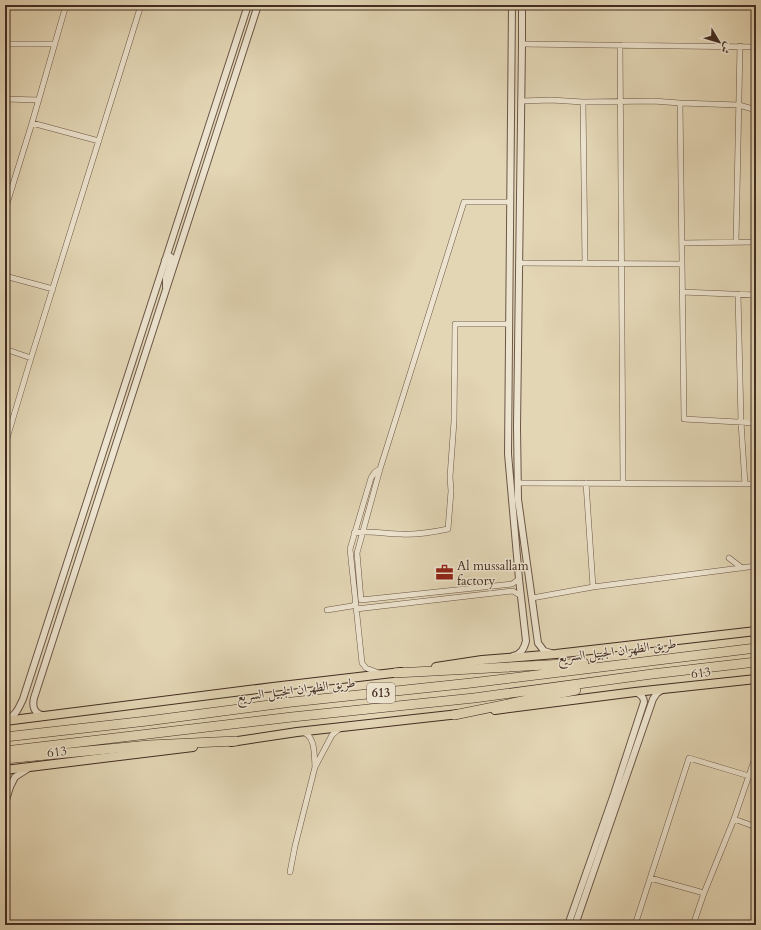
<svg xmlns="http://www.w3.org/2000/svg" width="761" height="930" font-family="Cardo,Amiri,serif">
  <rect width="100%" height="100%" fill="#e3d6b5"/>
  <filter id="stains"><feTurbulence type="fractalNoise" baseFrequency=".005" numOctaves="4"/><feColorMatrix values="0 0 0 0 .2 0 0 0 0 .09 0 0 0 0 .02 0 0 0 .5 -.17"/></filter>
  <radialGradient id="worn" r=".72"><stop offset=".6" stop-color="#630" stop-opacity="0"/><stop offset="1" stop-color="#630" stop-opacity=".3"/></radialGradient>
  <g fill="none" stroke-linecap="round" stroke-linejoin="round">
    <defs>
      <path id="minor" d="M5,44H54
        M522,44L756,47
        M620,45L623,483
        M5,99L38,100
        M521,101L551,100L583,102L653,101L680,103
        M583,102L585,263
        M756,110L739,105L680,103L684,419L756,423
        M32,123L99,141
        M510,202H464L380,469L357,553L361,600L512,584L515,582L519,579
        M5,210L32,123L66,5
        M736,242L740,46
        M682,243L756,242
        M519,263L682,264
        M5,276L53,289
        M682,292L756,295
        M738,294L741,422L745,484
        M5,349L31,358
        M5,445L31,358L141,5
        M518,483L756,484
        M586,483L593,587
        M354,533C370,530 385,534 401,534C415,535 434,532 448,529L451,491L450,477L454,421L455,324H509
        M729,558L742,568
        M532,598L593,587L756,566
        M356,609L513,591L521,596
        M327,610L352,606L355,604
        M379,673L366,668L362,663L350,549L371,478L375,472L380,469
        M302,732C316,735 314,756 315,767L332,735L340,728
        M734,819L756,827
        M290,872L295,846L315,767
        M650,878L704,893
        M635,925L689,758L749,776
        M693,925L704,893L734,819L756,755"/>
      <path id="tertiary" d="M512,5L508,454L519,579L526,641C524,649 521,654 513,656
        M522,5V44L517,427L518,499L538,643L544,651L551,653
        M165,260L169,256L171,257L172,259L166,278V287
        M43,715C34,714 32,706 34,698L258,5
        M7,719C16,716 19,707 23,699L248,5
        M5,779L8,782L10,787
        M5,803L10,787L15,777L29,768
        M568,925L614,794L644,702C644,697 640,694 635,692
        M575,925L653,699L657,693L662,690"/>
      <path id="primary" d="M436,667L482,660L556,654L756,631
        M495,710L635,692L756,679
        M5,721L273,687L401,672
        M231,742L297,732L459,714
        M5,770L193,747"/>
      <path id="motorway" d="M395,673L584,663
        M454,715L576,690
        M5,737L147,721L292,702L471,683L756,648
        M5,751L292,717L474,698L652,674L756,662
        M5,759L149,745L236,741"/>
    </defs>
    <use href="#minor" stroke="#6b5647" stroke-width="6"/>
    <use href="#tertiary" stroke="#6b5647" stroke-width="8"/>
    <use href="#primary" stroke="#432c22" stroke-width="10"/>
    <use href="#motorway" stroke="#432c22" stroke-width="10"/>
    <use href="#minor" stroke="#ede4cf" stroke-width="5"/>
    <use href="#tertiary" stroke="#ede4cf" stroke-width="6"/>
    <use href="#primary" stroke="#e3d6b5" stroke-width="8"/>
    <use href="#motorway" stroke="#e3d6b5" stroke-width="9"/>
  </g>
  <defs>
    <symbol id="office-bare" viewBox="-9 -9 18 18"><path d="M-6-3h4V-5.5h4V-3h4V5H-6ZM-1-4.5V-3h2v-1.5ZM-6 0V1H6V0Z" fill="#8f2418" stroke="#ede4cf" stroke-width="2.5" paint-order="stroke"/></symbol>
  </defs>
  <g fill-rule="evenodd">
    <use href="#office-bare" x="432" y="560" width="25" height="25"/>
  </g>
  <g text-anchor="middle" dominant-baseline="central" stroke-width="3" stroke-linejoin="round" paint-order="stroke">
    <rect fill="#ede4cf" stroke="#766356" stroke-width="1" x="367" y="683" width="28" height="20" rx="3"/>
    <g font-size="12" font-weight="bold" fill="#432c22">
      <text x="381" y="693">613</text>
    </g>
    <g font-size="13" fill="#432c22" stroke="#ede4cf" text-anchor="start">
      <text x="457" y="566">Al mussallam<tspan x="457" dy="15">factory</tspan></text>
    </g>
    <g font-size="13" fill="#432c22" stroke="#ede4cf">
      <text transform="translate(617 651) rotate(-7)">طريق الظهران الجبيل السريع</text>
      <text transform="translate(701 673) rotate(-7)">613</text>
      <text transform="translate(296 690) rotate(-7)">طريق الظهران الجبيل السريع</text>
      <text transform="translate(57 752) rotate(-7)">613</text>
    </g>
  </g>
  <rect width="761" height="930" fill="none" stroke="#e3d6b5" stroke-width="20"/>
  <rect x="6" y="6" width="749" height="918" fill="none" stroke="#432c22" stroke-width="2"/>
  <rect x="10" y="10" width="741" height="910" fill="none" stroke="#432c22"/>
  <g transform="translate(719 42) rotate(128)" stroke="#ede4cf" stroke-width="3" paint-order="stroke">
  <path d="M0-3L7 15L0 10L-7 15Z" fill="#432c22"/>
  <text y="-6" font-size="11" font-weight="bold" text-anchor="middle" fill="#432c22">ش</text>
  </g>
  <rect width="100%" height="100%" filter="url(#stains)"/>
  <rect width="100%" height="100%" fill="url(#worn)"/>
</svg>
